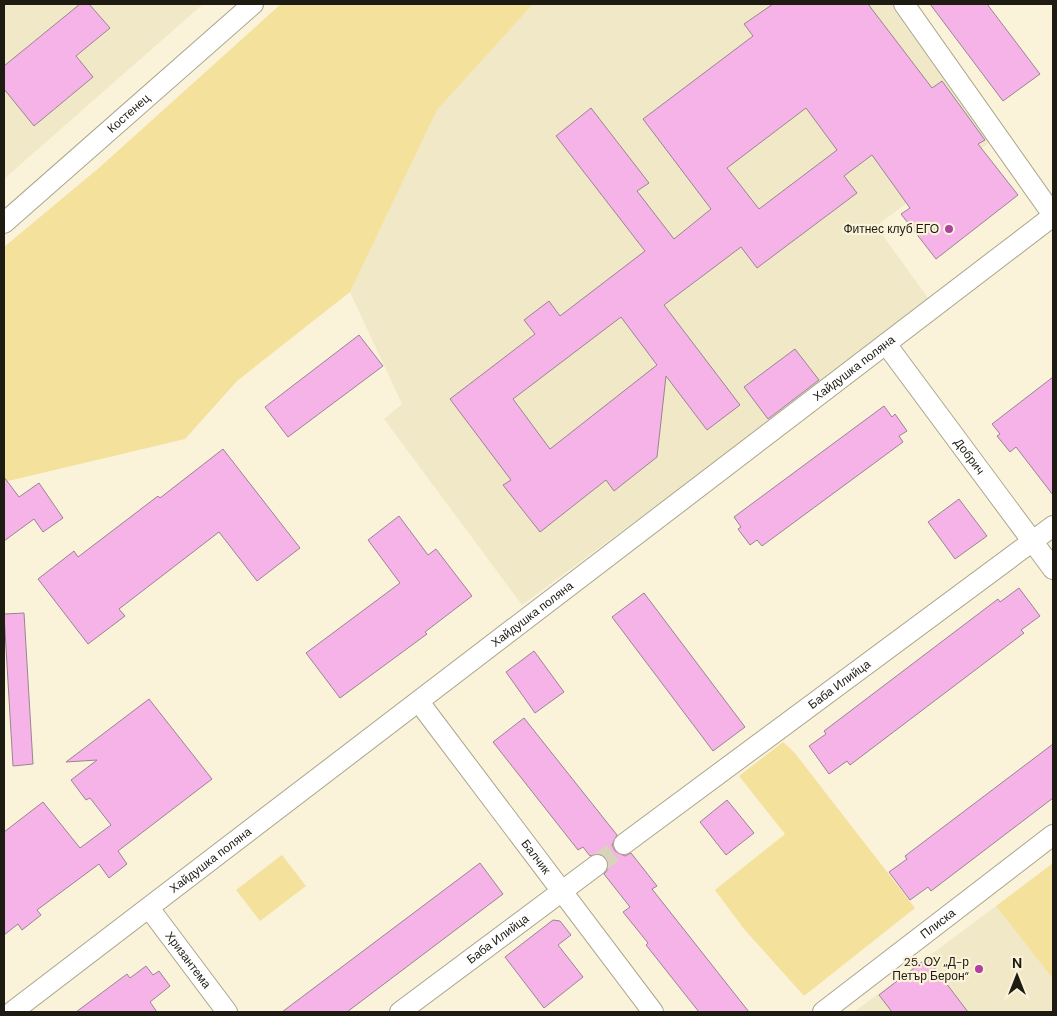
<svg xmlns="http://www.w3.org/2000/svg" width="1057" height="1016" font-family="'DM Sans',sans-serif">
  <rect width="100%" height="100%" fill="#faf3da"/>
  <path fill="#f0e8c7" d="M4,4H203L4,179Z
    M533,4H891L994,139L876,226L928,298L762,427L522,605L384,419L402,404L350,292L437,110Z
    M996,906L1053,979V1012H854Z"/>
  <path fill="#f3e19c" d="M281,4H533L437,110L350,292L237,381L185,439L4,482V247L100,167Z
    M783,742L794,752L915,908L804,996L744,929L715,890L785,834L739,776Z
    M282,855L306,886L260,921L236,890Z
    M1053,863V979L996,906Z"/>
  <path fill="#f5b3e7" stroke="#998494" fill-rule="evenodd" d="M80,4H89L110,28L76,56L93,77L34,126L4,89V66Z
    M773,4H868L932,88L942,81L985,140L978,144L1018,195L936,259L901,214L910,208L872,155L844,176L857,193L757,268L741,247L664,305L740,405L707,430L666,376L657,457L614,491L606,480L540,532L503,485L511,480L450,399L535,334L524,320L549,301L560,316L645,251L556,136L591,108L649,183L637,191L674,239L711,209L643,119L753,36L744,24ZM806,108L837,150L759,209L727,168ZM621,317L657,365L550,449L513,399Z
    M930,4H987L1040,74L1003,101Z
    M359,335L383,366L288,437L265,407Z
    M795,349L819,380L768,419L744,387Z
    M1053,377V495L1016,447L1010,452L997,436L1000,434L992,424Z
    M884,406L892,417L895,414L907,431L899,436L903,442L762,546L757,540L750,545L738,529L741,527L734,517Z
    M223,449L300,548L257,581L219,532L119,609L125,616L88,644L38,579L74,551L78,557L158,496L160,498Z
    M4,477L19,497L39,483L63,518L43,532L34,519L4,541Z
    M959,499L987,536L955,559L928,522Z
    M399,516L428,555L436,549L472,596L425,632L427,634L340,698L306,653L400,583L368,540Z
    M1019,588L1040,616L1021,630L1024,633L850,765L847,761L829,774L809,746L826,734L824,731L998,599L1000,602Z
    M644,593L745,727L713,751L612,617Z
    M24,613L33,764L13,766L4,614Z
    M534,651L564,692L535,713L506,672Z
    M149,699L212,779L118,851L127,864L109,878L99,864L37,910L41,915L22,930L18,924L4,935V832L43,802L80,848L111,825L90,798L86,800L71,780L97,760L66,762Z
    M524,718L617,835L612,845L615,851L625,856L631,853L657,886L652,889L749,1012H699L646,945L648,943L623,912L630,907L604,874L608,869L607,858L601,854L590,856L583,847L578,850L493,742Z
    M1053,744V798L931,891L928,887L910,900L889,872L907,859L905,856Z
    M727,800L754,833L726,855L700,822Z
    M480,863L503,894L347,1012H282Z
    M553,920L560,921L571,935L558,945L583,977L544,1008L505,957Z
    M927,958L968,1012H892L879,995Z
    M146,966L153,975L159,971L170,986L150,1002L157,1012H76L127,974L130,978Z"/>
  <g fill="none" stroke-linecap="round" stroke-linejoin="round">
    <path stroke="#d9d3bc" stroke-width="20" stroke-dasharray="20 10" stroke-linecap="butt" d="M597,865L624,844"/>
    <defs>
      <g id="minor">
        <path d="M904,4L1053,215"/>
        <path id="s1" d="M4,223L253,4"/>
        <path id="s2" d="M886,344L1053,569"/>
        <path id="s3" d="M419,702L653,1012"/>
        <path id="s4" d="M624,844L1053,526"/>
        <path id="s5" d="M149,908L227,1012"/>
        <path id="s6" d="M12,1012L1053,216"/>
        <path id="s7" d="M400,1012L597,865"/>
        <path id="s8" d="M823,1012L1053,835"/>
      </g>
    </defs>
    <use href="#minor" stroke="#aba58d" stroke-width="22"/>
    <use href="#minor" stroke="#fff" stroke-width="20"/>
  </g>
  <g fill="#b0419e" stroke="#faf3da" stroke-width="2">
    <circle cx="949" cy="229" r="5"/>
    <circle cx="979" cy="969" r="5"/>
  </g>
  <g text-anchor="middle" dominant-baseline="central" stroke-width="4.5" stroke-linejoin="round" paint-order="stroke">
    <g font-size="12" fill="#1d1b12" stroke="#faf3da">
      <text stroke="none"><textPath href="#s1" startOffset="166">Костенец</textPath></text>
      <text stroke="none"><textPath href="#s6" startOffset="1060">Хайдушка поляна</textPath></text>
      <text stroke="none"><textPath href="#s2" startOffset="140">Добрич</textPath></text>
      <text stroke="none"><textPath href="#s6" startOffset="655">Хайдушка поляна</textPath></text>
      <text stroke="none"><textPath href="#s4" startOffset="268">Баба Илийца</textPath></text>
      <text stroke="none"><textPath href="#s3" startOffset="194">Балчик</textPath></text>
      <text stroke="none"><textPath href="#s6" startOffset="250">Хайдушка поляна</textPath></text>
      <text stroke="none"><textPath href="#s8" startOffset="145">Плиска</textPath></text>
      <text stroke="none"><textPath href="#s7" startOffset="122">Баба Илийца</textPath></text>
      <text stroke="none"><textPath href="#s5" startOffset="65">Хризантема</textPath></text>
    </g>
    <g font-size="12" fill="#1d1b12" stroke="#faf3da" text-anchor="end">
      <text x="939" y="229">Фитнес клуб ЕГО</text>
      <text x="969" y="962">25. ОУ „Д-р<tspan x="969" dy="14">Петър Берон“</tspan></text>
    </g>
  </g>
  <rect width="1057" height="1016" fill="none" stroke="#1d1b12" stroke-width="10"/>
  <g transform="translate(1017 976)" stroke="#faf3da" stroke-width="4" paint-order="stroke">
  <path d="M0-4L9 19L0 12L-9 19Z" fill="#1d1b12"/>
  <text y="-8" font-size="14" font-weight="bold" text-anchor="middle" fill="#1d1b12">N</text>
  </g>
</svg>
